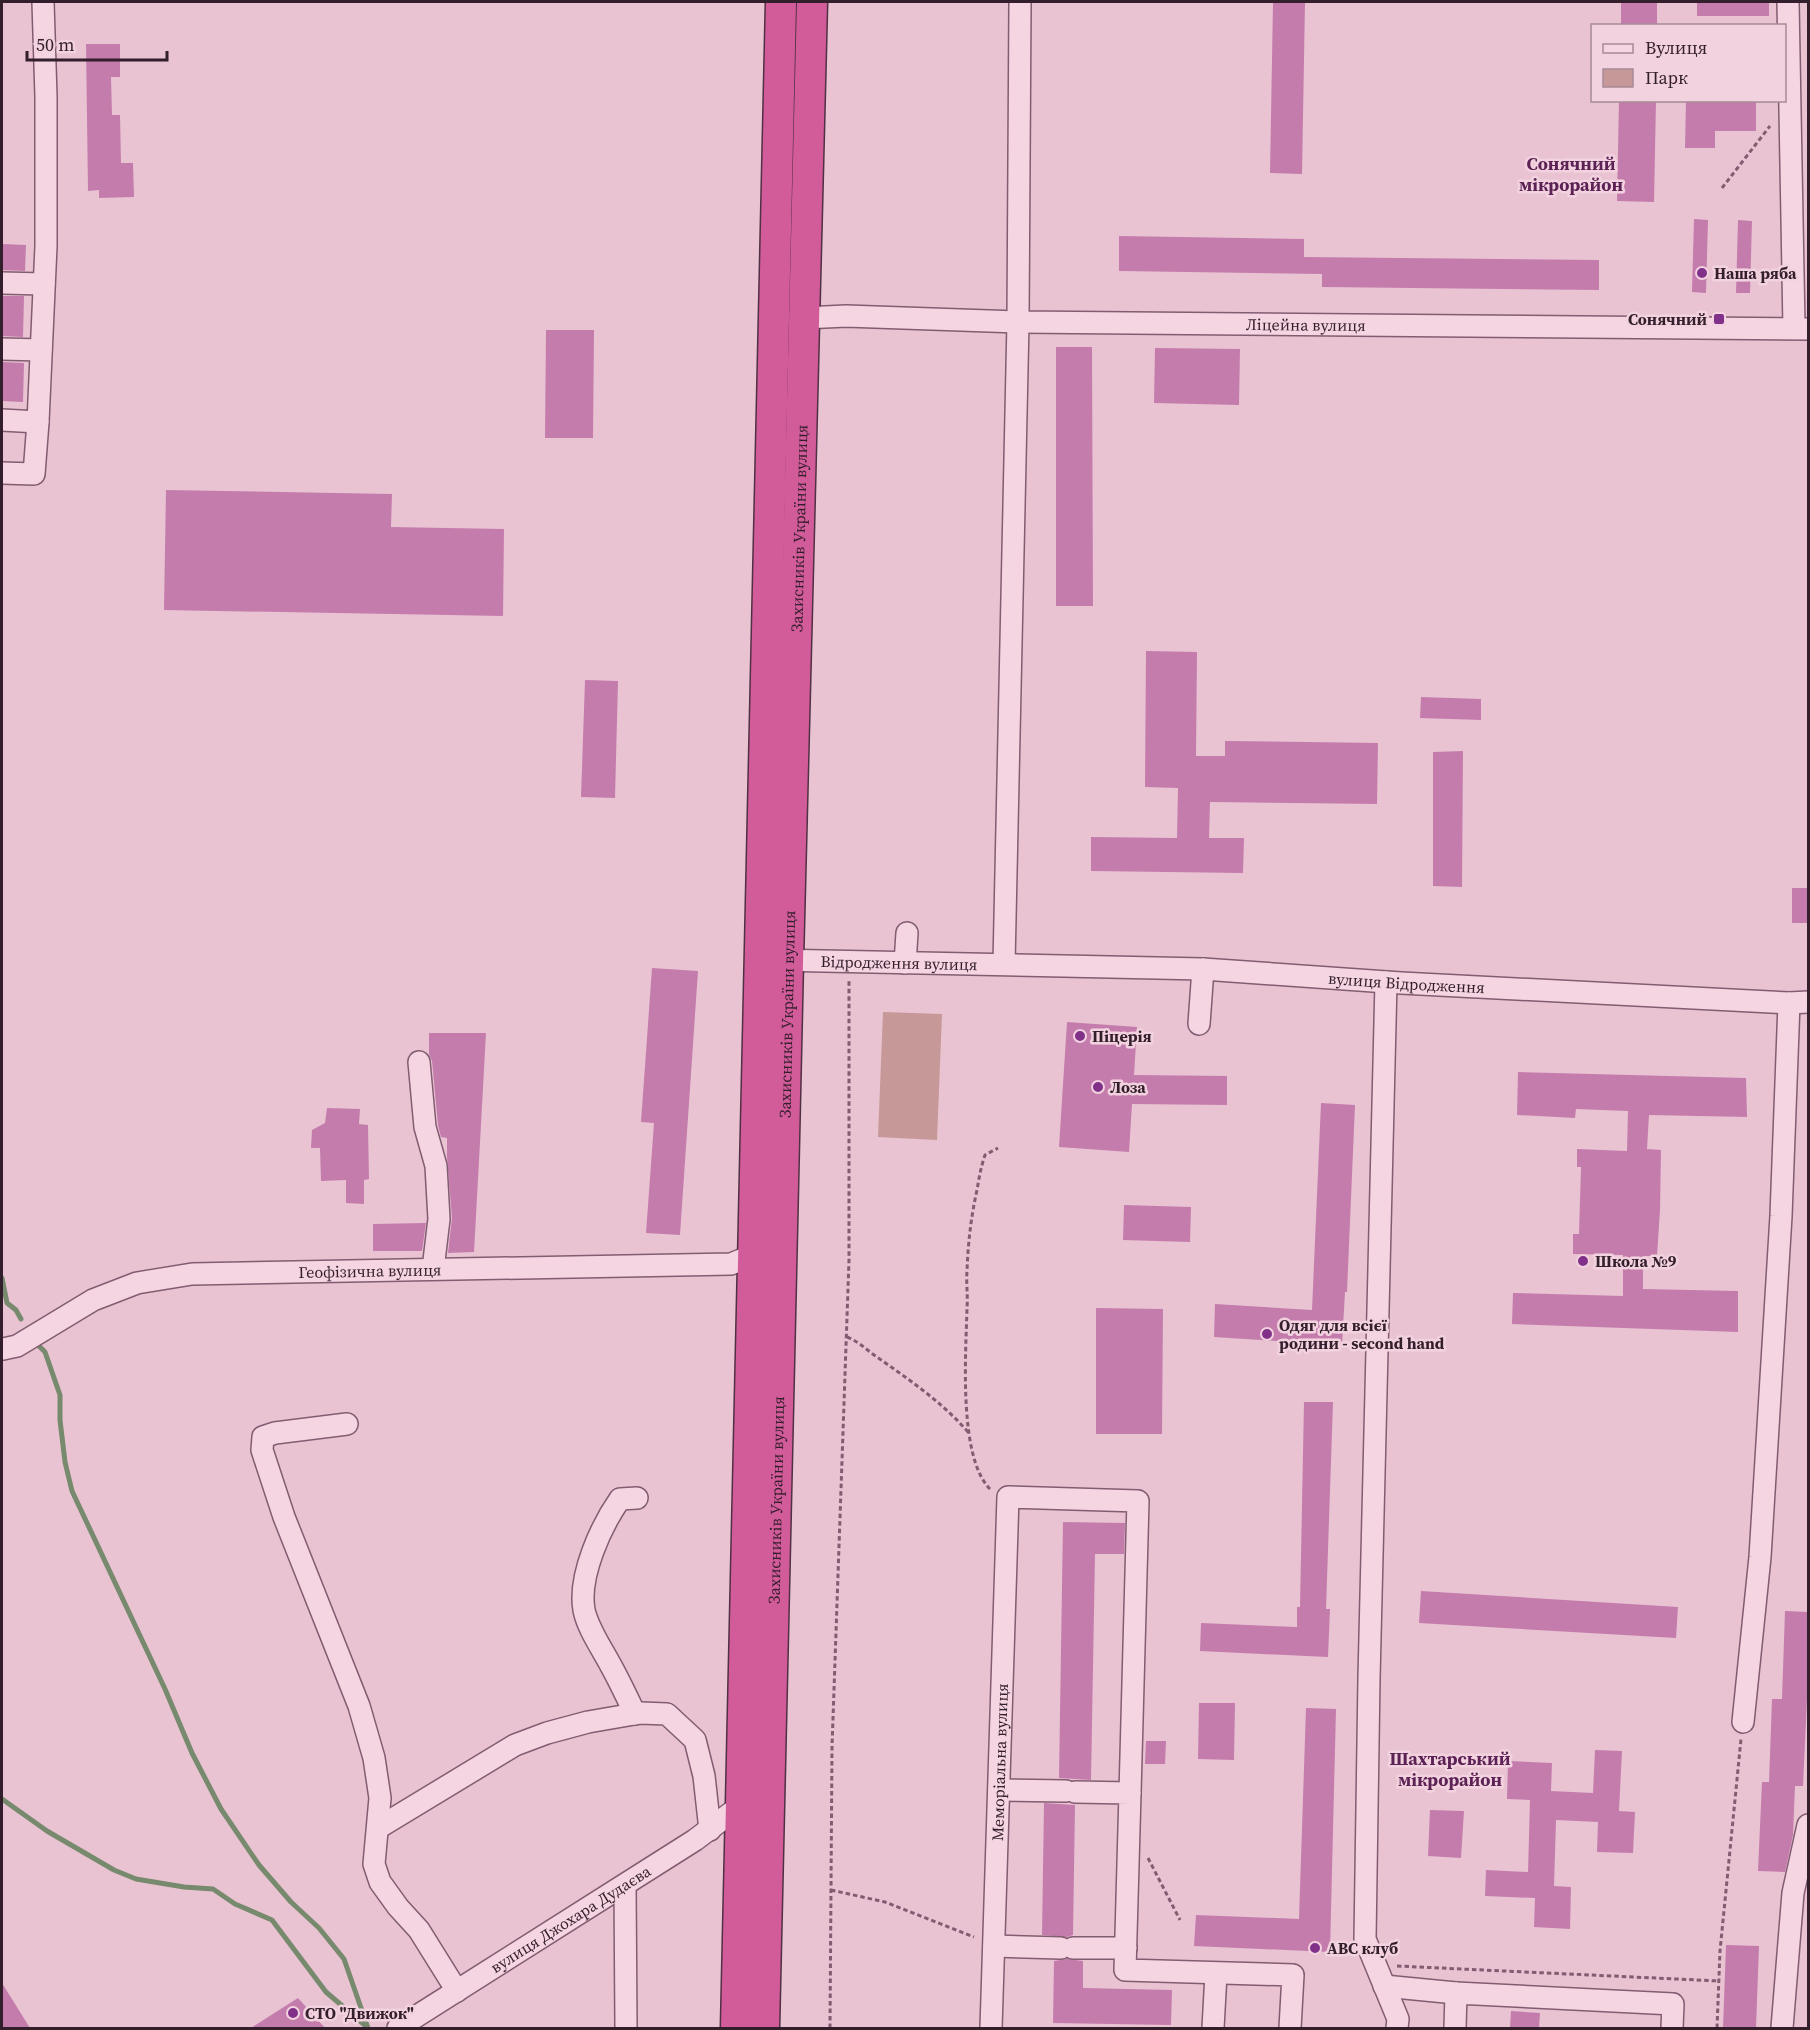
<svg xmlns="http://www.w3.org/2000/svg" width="1810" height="2030" font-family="'Source Serif 4',serif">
  <rect width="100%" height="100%" fill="#e9c3d2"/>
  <path fill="#c69998" d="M883,1012L942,1014L937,1140L878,1137Z"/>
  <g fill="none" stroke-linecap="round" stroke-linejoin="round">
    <path stroke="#778a6d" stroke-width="5" d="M2,1278L7,1303L16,1310L21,1319
      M35,1342L45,1352L60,1395V1420L65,1462L72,1491L165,1689L192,1753L221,1809L259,1865L291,1902L319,1928L344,1959L368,2028
      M2,1799L47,1831L114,1870L136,1879L184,1887L213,1889L235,1904L272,1920L326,1992L367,2027"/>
  </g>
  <path fill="#c47cad" d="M1273,2H1305L1302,174L1270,173Z
    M1621,2H1657V26H1621Z
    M1697,2H1769V16H1697Z
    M86,44H120V77H111L112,115H120L121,163H133L134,197L99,198V190L88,191Z
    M1619,100H1656L1654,202L1617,201Z
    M1686,100H1756V131H1715V148H1685Z
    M1694,219L1708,220L1706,293L1692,292Z
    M1738,220L1752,221L1750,293H1736Z
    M1119,236L1304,239V257L1599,260V290L1322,287V274L1119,271Z
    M2,244L26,245L25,271L2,270Z
    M2,296H24L23,337L2,336Z
    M546,330H594L593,438H545Z
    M1056,347H1092L1093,606H1056Z
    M1155,348L1240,349L1239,405L1154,403Z
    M2,362L24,363L23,402L2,401Z
    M166,490L392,494L391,527L504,529L503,616L164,610Z
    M1146,651L1197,652L1196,756H1225V741L1378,743L1377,804L1210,802L1209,838H1244L1243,873L1091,871V837L1177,838L1178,788L1145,787Z
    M585,680L618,681L615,798L581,797Z
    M1421,697L1481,699V720L1420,718Z
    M1463,751L1462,887L1433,886V752Z
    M1792,888H1809V923H1792Z
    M652,968L698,971L680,1235L646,1233L654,1123L641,1122Z
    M1067,1022L1137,1027L1134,1075L1227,1076V1105L1132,1104L1129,1152L1059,1147Z
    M429,1033H486L474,1252L448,1253L452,1218L447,1157V1138L441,1137L438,1125L432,1061L429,1054Z
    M1518,1072L1746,1078L1747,1117L1649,1115L1647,1149L1661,1150L1660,1210L1657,1256H1643V1289L1738,1291V1332L1512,1324L1513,1293L1623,1296V1255L1573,1254V1234H1579L1581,1167H1577V1149L1627,1151L1628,1111L1576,1109L1575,1118L1517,1115Z
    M1321,1103L1355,1105L1347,1292H1345L1342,1345L1214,1337L1215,1304L1312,1310Z
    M327,1108L360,1109L359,1124L368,1125L369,1179L364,1180V1204L346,1203V1180L321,1181L320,1148H311L312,1130L325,1123Z
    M1124,1205L1191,1207L1190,1242L1123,1240Z
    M426,1223L422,1251H373V1224Z
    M1096,1308L1163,1309L1162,1434H1096Z
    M1304,1402H1333L1326,1609H1330L1328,1657L1200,1651L1201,1623L1297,1627V1607H1300Z
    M1063,1522L1125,1523L1124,1554H1095L1091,1780L1059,1778Z
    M1421,1591L1678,1607L1676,1638L1419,1623Z
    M1785,1611L1809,1612V1699H1807L1803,1786H1795L1793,1835L1785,1872L1758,1871L1762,1782H1769L1772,1699H1782Z
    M1199,1703H1235L1234,1760L1198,1759Z
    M1306,1708L1336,1709L1330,1952L1194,1946L1196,1915L1299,1919Z
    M1146,1741H1166L1165,1764H1145Z
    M1595,1750L1622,1751L1619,1811L1635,1812L1633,1853L1597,1852L1598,1822L1556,1820L1554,1886L1571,1887L1570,1929L1534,1927L1535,1898L1485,1896L1486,1870L1528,1872L1530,1800L1507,1799L1508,1761L1552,1763L1551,1791L1593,1793Z
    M1044,1803L1075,1805L1073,1935L1067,1937L1042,1935Z
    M1430,1810L1464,1811L1461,1858L1428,1856Z
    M1726,1945L1759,1946L1756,2028H1723Z
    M1067,1959L1083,1961V1988L1172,1990L1171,2025L1053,2023L1054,1961Z
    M2,1983L30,2028H2Z
    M298,1998L325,2028H251Z
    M1511,2011L1540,2013L1539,2028H1510Z"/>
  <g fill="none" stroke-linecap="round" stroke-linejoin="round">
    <defs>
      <g id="minor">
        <path d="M1788,2L1794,328"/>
        <path d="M2,283L44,284"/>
        <path id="s1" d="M804,318L846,316L1018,322L1808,329"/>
        <path d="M2,349L41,350"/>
        <path d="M2,420L38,422L46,246V97L43,2"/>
        <path d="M2,473L34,474L38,422"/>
        <path id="s2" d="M775,960L1203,969L1401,983L1789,1003L1808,1002"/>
        <path d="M905,963L907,933"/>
        <path d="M1004,964L1018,322L1020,2"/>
        <path d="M1386,982L1369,1678L1365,1939L1398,2019L1397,2028"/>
        <path d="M1199,1024L1203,969"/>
        <path d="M419,1062L425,1127L436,1166L439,1219L433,1269"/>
        <path id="s3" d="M3,1349L17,1346L93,1300L137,1283L192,1274L731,1264L753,1255"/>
        <path d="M347,1424L275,1433L263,1437L262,1450L284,1517L359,1706L374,1758L380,1798L374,1864L380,1882L398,1907L419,1930L457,1991"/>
        <path d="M635,1714C627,1697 619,1680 610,1664C601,1647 588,1629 584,1610C578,1576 601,1526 620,1499L637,1498"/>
        <path d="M1743,1722L1760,1557L1781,1216L1789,1003"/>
        <path d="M999,1790L1066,1791"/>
        <path d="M1075,1792L1130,1793L1125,1970L1293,1975L1290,2028"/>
        <path d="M378,1828L515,1745L547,1733L588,1722L640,1713L667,1714L695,1740L704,1776L710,1830"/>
        <path d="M625,1885L626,2028"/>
        <path d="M994,1946L1061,1948"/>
        <path d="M1073,1948H1126"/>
        <path d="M1384,1986L1456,1993"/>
        <path id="s4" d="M398,2028L695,1840L740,1806"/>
        <path id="s5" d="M991,2028L1008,1497L1138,1501L1130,1793"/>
        <path d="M1213,2028L1216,1974"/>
        <path d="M1455,2028L1456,1993L1673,2004L1672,2028"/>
        <path d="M1782,2028L1793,1893L1808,1825"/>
      </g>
      <g id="highway">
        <path d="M736,2028L781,2"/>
        <path id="s6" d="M764,2028L788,961L812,2"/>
      </g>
    </defs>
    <use href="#minor" stroke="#825c71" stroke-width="24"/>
    <use href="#highway" stroke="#503044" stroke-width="33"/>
    <path stroke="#825c71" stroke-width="3" stroke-dasharray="4.5 3" stroke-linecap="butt" d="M1722,188L1770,126
      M847,1337C857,1341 865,1348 874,1355C907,1378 942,1402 968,1432
      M990,1489C958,1457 966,1352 967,1308C968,1295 966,1283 967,1271C968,1243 971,1217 977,1190C979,1178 981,1167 985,1155L998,1148
      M1148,1858L1180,1920
      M831,1890L885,1902L974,1937
      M1397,1966L1719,1981
      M830,2028L832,1747L849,1260V981
      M1717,2028L1720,1951L1741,1739"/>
    <use href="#minor" stroke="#f5d5e2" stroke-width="21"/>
    <use href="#highway" stroke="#d25b9a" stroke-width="30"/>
  </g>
  <g fill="#82318b" stroke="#f2d2de" stroke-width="2">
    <circle cx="1702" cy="273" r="6"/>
    <rect x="1713" y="313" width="12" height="12" rx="3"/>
    <circle cx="1080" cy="1036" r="6"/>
    <circle cx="1098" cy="1087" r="6"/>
    <circle cx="1583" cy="1261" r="6"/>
    <circle cx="1267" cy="1334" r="6"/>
    <circle cx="1315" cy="1948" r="6"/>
    <circle cx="293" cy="2013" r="6"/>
  </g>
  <g text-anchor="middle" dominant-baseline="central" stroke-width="5" stroke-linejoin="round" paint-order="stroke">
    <g font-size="16" font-weight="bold" fill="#331e2b" stroke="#f2d2de" text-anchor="start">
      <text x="1714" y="273">Наша ряба</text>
      <text x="1707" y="319" text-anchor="end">Сонячний</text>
      <text x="1092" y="1036">Піцерія</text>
      <text x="1110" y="1087">Лоза</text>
      <text x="1595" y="1261">Школа №9</text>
      <text x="1279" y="1325">Одяг для всієї<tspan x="1279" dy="18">родини - second hand</tspan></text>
      <text x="1327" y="1948">ABC клуб</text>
      <text x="305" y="2013">СТО "Движок"</text>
    </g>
    <g font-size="16" fill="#331e2b" stroke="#f2d2de">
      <text stroke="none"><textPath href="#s1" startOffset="502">Ліцейна вулиця</textPath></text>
      <text stroke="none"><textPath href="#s6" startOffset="1500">Захисників України вулиця</textPath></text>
      <text stroke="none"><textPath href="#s2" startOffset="124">Відродження вулиця</textPath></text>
      <text stroke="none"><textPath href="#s2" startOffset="632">вулиця Відродження</textPath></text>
      <text stroke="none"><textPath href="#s6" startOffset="1014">Захисників України вулиця</textPath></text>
      <text stroke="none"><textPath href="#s3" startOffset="384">Геофізична вулиця</textPath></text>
      <text stroke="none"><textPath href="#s6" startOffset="528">Захисників України вулиця</textPath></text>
      <text stroke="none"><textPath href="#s5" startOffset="266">Меморіальна вулиця</textPath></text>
      <text stroke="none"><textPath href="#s4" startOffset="204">вулиця Джохара Дудаєва</textPath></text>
    </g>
    <g font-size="18" font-weight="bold" fill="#5c2255" stroke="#f2d2de">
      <text x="1571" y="163">Сонячний<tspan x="1571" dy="21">мікрорайон</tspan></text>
      <text x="1450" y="1758">Шахтарський<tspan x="1450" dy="21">мікрорайон</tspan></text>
    </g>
  </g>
  <rect width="1810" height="2030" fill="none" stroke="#331e2b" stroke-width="6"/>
  <rect x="1591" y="24" width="195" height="78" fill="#f2d2de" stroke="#a68a96" stroke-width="1.5"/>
  <rect x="1603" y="44" width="30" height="9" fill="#f5d5e2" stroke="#a68a96" stroke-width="1.5"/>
  <text x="1645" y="54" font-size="18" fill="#331e2b">Вулиця</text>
  <rect x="1603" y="69" width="30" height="18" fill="#c69998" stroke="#a68a96" stroke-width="1.5"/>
  <text x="1645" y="84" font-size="18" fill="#331e2b">Парк</text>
  <path d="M27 51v9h140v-9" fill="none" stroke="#331e2b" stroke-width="3"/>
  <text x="36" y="51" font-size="18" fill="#331e2b" stroke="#f2d2de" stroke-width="4.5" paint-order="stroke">50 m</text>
</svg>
